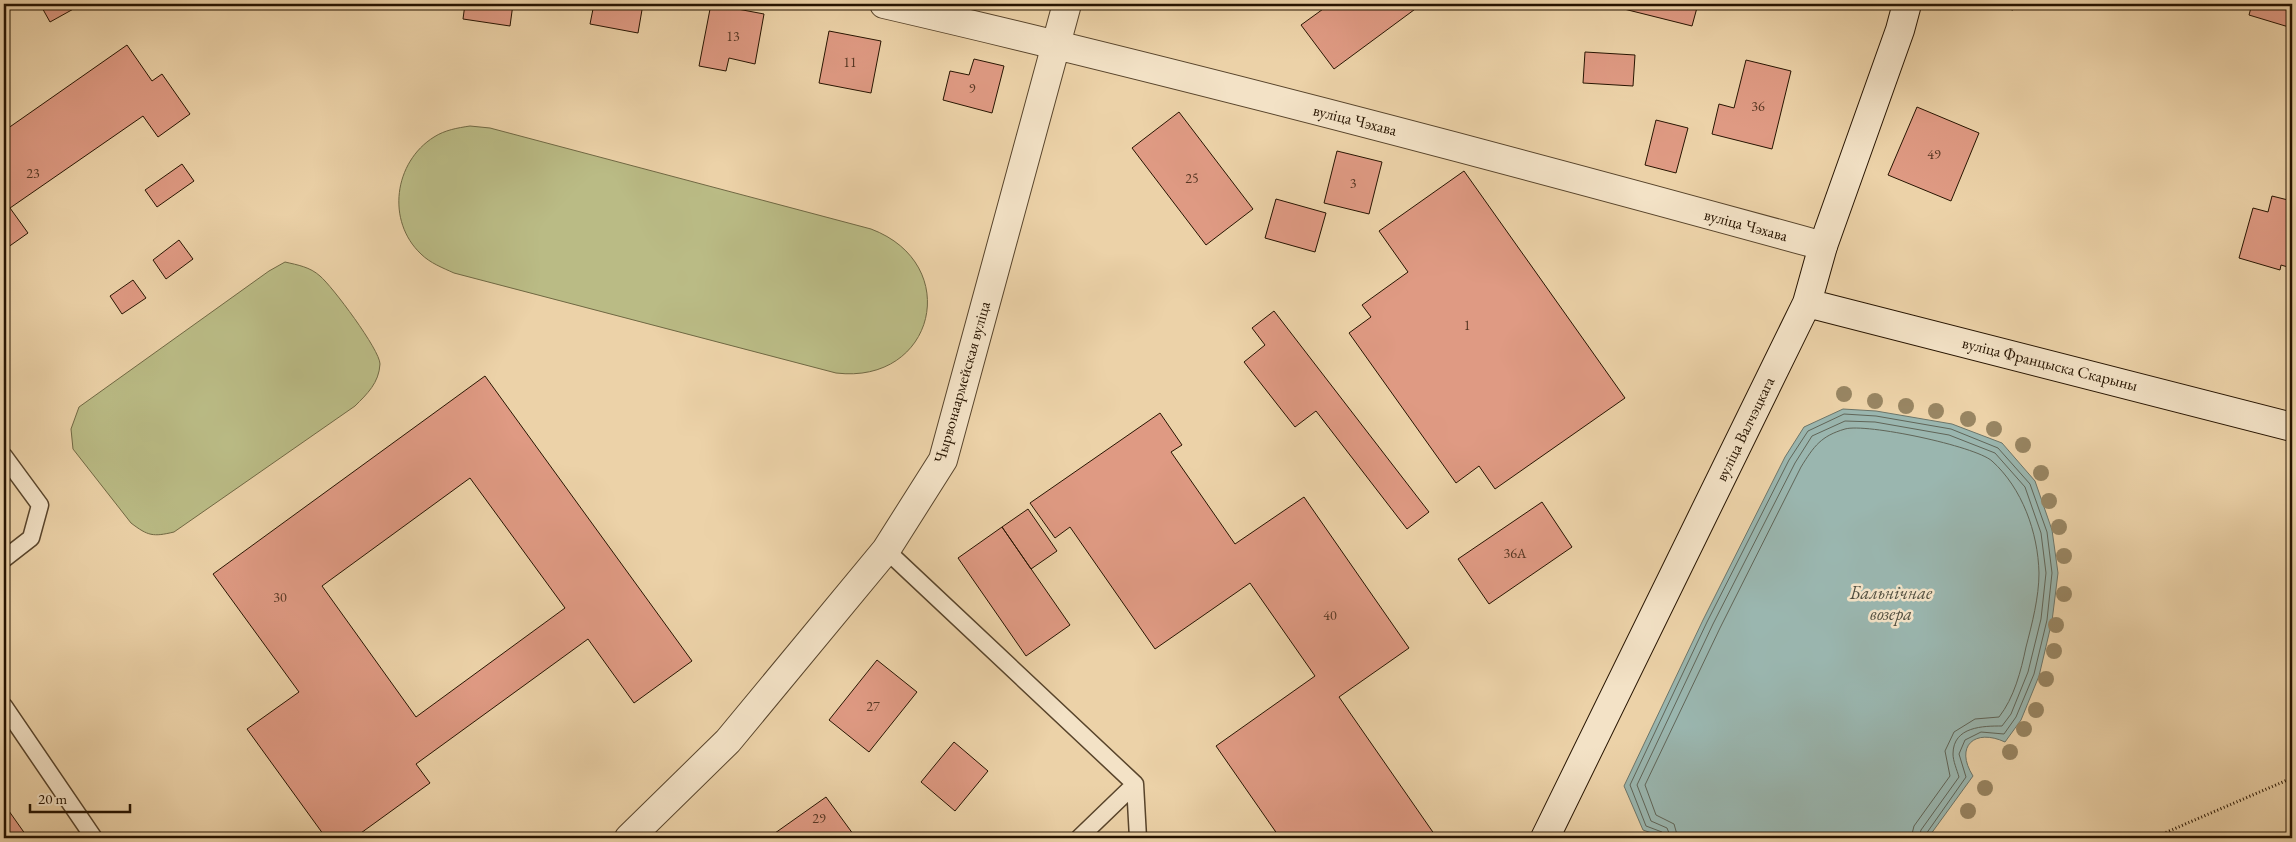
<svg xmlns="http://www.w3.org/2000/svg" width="2296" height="842" font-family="'EB Garamond',serif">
  <rect width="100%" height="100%" fill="#ecd2a8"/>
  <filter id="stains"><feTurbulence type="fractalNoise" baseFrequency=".004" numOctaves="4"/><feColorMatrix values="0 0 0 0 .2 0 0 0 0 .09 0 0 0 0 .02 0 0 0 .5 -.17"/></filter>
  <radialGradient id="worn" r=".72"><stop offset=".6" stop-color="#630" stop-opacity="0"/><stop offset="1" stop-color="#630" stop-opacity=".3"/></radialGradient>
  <path fill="#babb85" stroke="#706843" d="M470,126L490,128L871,229C964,264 935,385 836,373L454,273C443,268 430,263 421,254C386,221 394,162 434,137C445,130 457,128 470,126Z
    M285,262C298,265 310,267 320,276C332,286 380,350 380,364C379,383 367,394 355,406L174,532C153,537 148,536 131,523L73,449L71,429L79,407L269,271Z"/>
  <path fill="#9ab6af" stroke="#6c7569" d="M1843,409L1876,411L1952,424L2002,443L2035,481L2052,530L2058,573L2052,621L2039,676L2021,720L2005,742C1975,728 1954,746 1973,776L1928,838H1666L1643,830L1624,786L1703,620L1785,457L1804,427Z"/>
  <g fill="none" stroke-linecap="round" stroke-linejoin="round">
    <path stroke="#606558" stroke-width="1" d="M1665,838L1662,832L1646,826L1630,785L1707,622L1789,460L1808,431L1844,414L1876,416L1951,429L1998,448L2030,484L2047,532L2052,573L2047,620L2034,674L2016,717L2004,734L1981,732L1965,740L1959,754L1966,777L1926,834L1925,838
      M1671,838L1667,828L1651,821L1637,785L1713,624L1795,463L1812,436L1845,421L1875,422L1949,435L1995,453L2025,487L2041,533L2046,573L2041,619L2028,672L2011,714L2002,726C1984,726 1953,726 1953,754C1953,761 1957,770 1959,777L1921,830L1919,838
      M1678,838L1674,824L1656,815L1645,785L1720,628L1801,467C1814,446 1821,436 1845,429C1866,423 1975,446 1992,461C2022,488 2038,532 2039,573C2039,597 2032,624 2026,647C2021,671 2014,698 1999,717L1975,719L1954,732L1945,751L1950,776L1914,826L1911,838"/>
  </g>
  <path fill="#df9a83" stroke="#271401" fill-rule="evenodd" d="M40,4H76L77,7L50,22Z
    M465,4H513L510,26L463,19Z
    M594,4H643L638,33L590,24Z
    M711,4L764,14L755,64L729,58L726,71L699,66Z
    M1104,4H1162V9Z
    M1330,4H1422L1334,69L1301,25Z
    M1625,4H1698L1692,26L1624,9Z
    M1983,4H2014L2013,10Z
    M2252,4H2292V28L2249,15Z
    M829,31L881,41L871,93L819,83Z
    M127,45L152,81L162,74L190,114L158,137L143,116L10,208L28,233L4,250V131Z
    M1585,52L1635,55L1633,86L1583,83Z
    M974,59L1004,66L992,113L943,100L950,71L969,75Z
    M1746,60L1791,71L1772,149L1712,134L1719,104L1734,108Z
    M1917,107L1979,133L1951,201L1888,175Z
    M1179,112L1253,209L1206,245L1132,148Z
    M1656,120L1688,128L1676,173L1645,165Z
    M1337,151L1382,162L1369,214L1324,203Z
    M182,164L194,181L157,207L145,190Z
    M1464,171L1625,398L1495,489L1479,466L1456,483L1349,333L1371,317L1362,305L1408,272L1379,231Z
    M2272,196L2292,201V278L2289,277L2291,268L2281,265L2280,270L2239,258L2253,208L2268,212Z
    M1276,199L1326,213L1315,252L1265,238Z
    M179,240L193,259L166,279L153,260Z
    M133,280L146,298L122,314L110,296Z
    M1274,311L1429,512L1407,529L1316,411L1295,427L1244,362L1265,345L1252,328Z
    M485,376L692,661L634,703L588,639L416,764L430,783L354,838H326L247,729L299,692L213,574ZM470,478L565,608L416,717L322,586Z
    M1160,413L1182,445L1171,452L1235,544L1304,497L1409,648L1339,697L1437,838H1280L1216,746L1315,676L1250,583L1155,649L1070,527L1055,538L1030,503Z
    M1542,502L1572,547L1489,604L1458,559Z
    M1028,509L1057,551L1031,569L1002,527Z
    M1002,527L1070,625L1026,656L958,558Z
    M877,660L917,692L869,752L829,720Z
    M954,742L988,771L955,811L921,782Z
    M826,797L856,838H768Z
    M4,804L28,838H4Z"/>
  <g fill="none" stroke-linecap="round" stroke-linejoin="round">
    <defs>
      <path id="lane" d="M4,456L40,505L31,538L4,559
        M886,550L1135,784L1138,838
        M4,706L94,838
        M1079,838L1135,784"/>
      <path id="street" d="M884,4C1199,77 1511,160 1823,246
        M629,838L728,741L886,550L943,460L1067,4"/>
      <path id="secondary" d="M1807,303L2292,427
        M1545,838L1807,303L1823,246L1900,30L1907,4"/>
    </defs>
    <use href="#lane" stroke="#58442b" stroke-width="19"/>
    <use href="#street" stroke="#58442b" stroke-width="30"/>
    <use href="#secondary" stroke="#271401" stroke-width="30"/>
    <path stroke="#271401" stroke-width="3" stroke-dasharray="1 2.5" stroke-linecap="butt" d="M2153,838L2292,778"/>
    <use href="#lane" stroke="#f3e2c6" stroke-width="16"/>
    <use href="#street" stroke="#f3e2c6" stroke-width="28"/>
    <use href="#secondary" stroke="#f3e2c6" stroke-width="28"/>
  </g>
  <g fill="#988562">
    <circle cx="1844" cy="394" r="8"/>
    <circle cx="1875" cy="401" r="8"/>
    <circle cx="1906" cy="406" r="8"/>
    <circle cx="1936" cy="411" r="8"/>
    <circle cx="1968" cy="419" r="8"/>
    <circle cx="1994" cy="429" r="8"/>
    <circle cx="2023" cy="445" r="8"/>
    <circle cx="2041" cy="473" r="8"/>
    <circle cx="2049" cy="501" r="8"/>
    <circle cx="2059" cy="527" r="8"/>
    <circle cx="2064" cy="556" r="8"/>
    <circle cx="2064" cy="594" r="8"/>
    <circle cx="2056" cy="625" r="8"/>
    <circle cx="2054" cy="651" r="8"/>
    <circle cx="2046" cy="679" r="8"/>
    <circle cx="2036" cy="710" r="8"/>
    <circle cx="2024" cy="729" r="8"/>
    <circle cx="2010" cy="752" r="8"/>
    <circle cx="1985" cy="788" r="8"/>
    <circle cx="1968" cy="811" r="8"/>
  </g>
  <g text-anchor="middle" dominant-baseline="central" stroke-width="5" stroke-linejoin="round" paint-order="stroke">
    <g font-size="14" fill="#553622">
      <text x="733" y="36">13</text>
      <text x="850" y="62">11</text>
      <text x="972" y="88">9</text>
      <text x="1758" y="106">36</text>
      <text x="1934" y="154">49</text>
      <text x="33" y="173">23</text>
      <text x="1192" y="178">25</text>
      <text x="1353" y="183">3</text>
      <text x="1467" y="325">1</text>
      <text x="1515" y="553">36А</text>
      <text x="280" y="597">30</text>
      <text x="1330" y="615">40</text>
      <text x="873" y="706">27</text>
      <text x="819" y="818">29</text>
    </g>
    <g font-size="16" fill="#271401" stroke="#f3e2c6">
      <text transform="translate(1355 120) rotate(14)">вуліца Чэхава</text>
      <text transform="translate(1746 225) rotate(15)">вуліца Чэхава</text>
      <text transform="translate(2050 364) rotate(14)">вуліца Францыска Скарыны</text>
      <text transform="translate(962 382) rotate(-74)">Чырвонаармейская вуліца</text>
      <text transform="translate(1745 429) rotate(-64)">вуліца Валчэцкага</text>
    </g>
    <g font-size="18" font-style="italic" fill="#4f4d3e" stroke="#f3e2c6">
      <text x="1891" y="592">Бальнічнае<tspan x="1891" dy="21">возера</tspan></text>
    </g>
  </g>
  <rect width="2296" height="842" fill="none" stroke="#ecd2a8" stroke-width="20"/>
  <rect x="5" y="5" width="2286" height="832" fill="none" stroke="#271401" stroke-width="2.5"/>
  <rect x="10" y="10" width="2276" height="822" fill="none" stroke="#271401"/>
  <path d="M30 804v8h100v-8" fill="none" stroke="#271401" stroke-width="2.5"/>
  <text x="38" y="804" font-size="15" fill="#271401" stroke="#f3e2c6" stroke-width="4" paint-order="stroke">20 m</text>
  <rect width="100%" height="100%" filter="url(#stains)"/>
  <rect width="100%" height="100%" fill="url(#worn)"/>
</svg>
